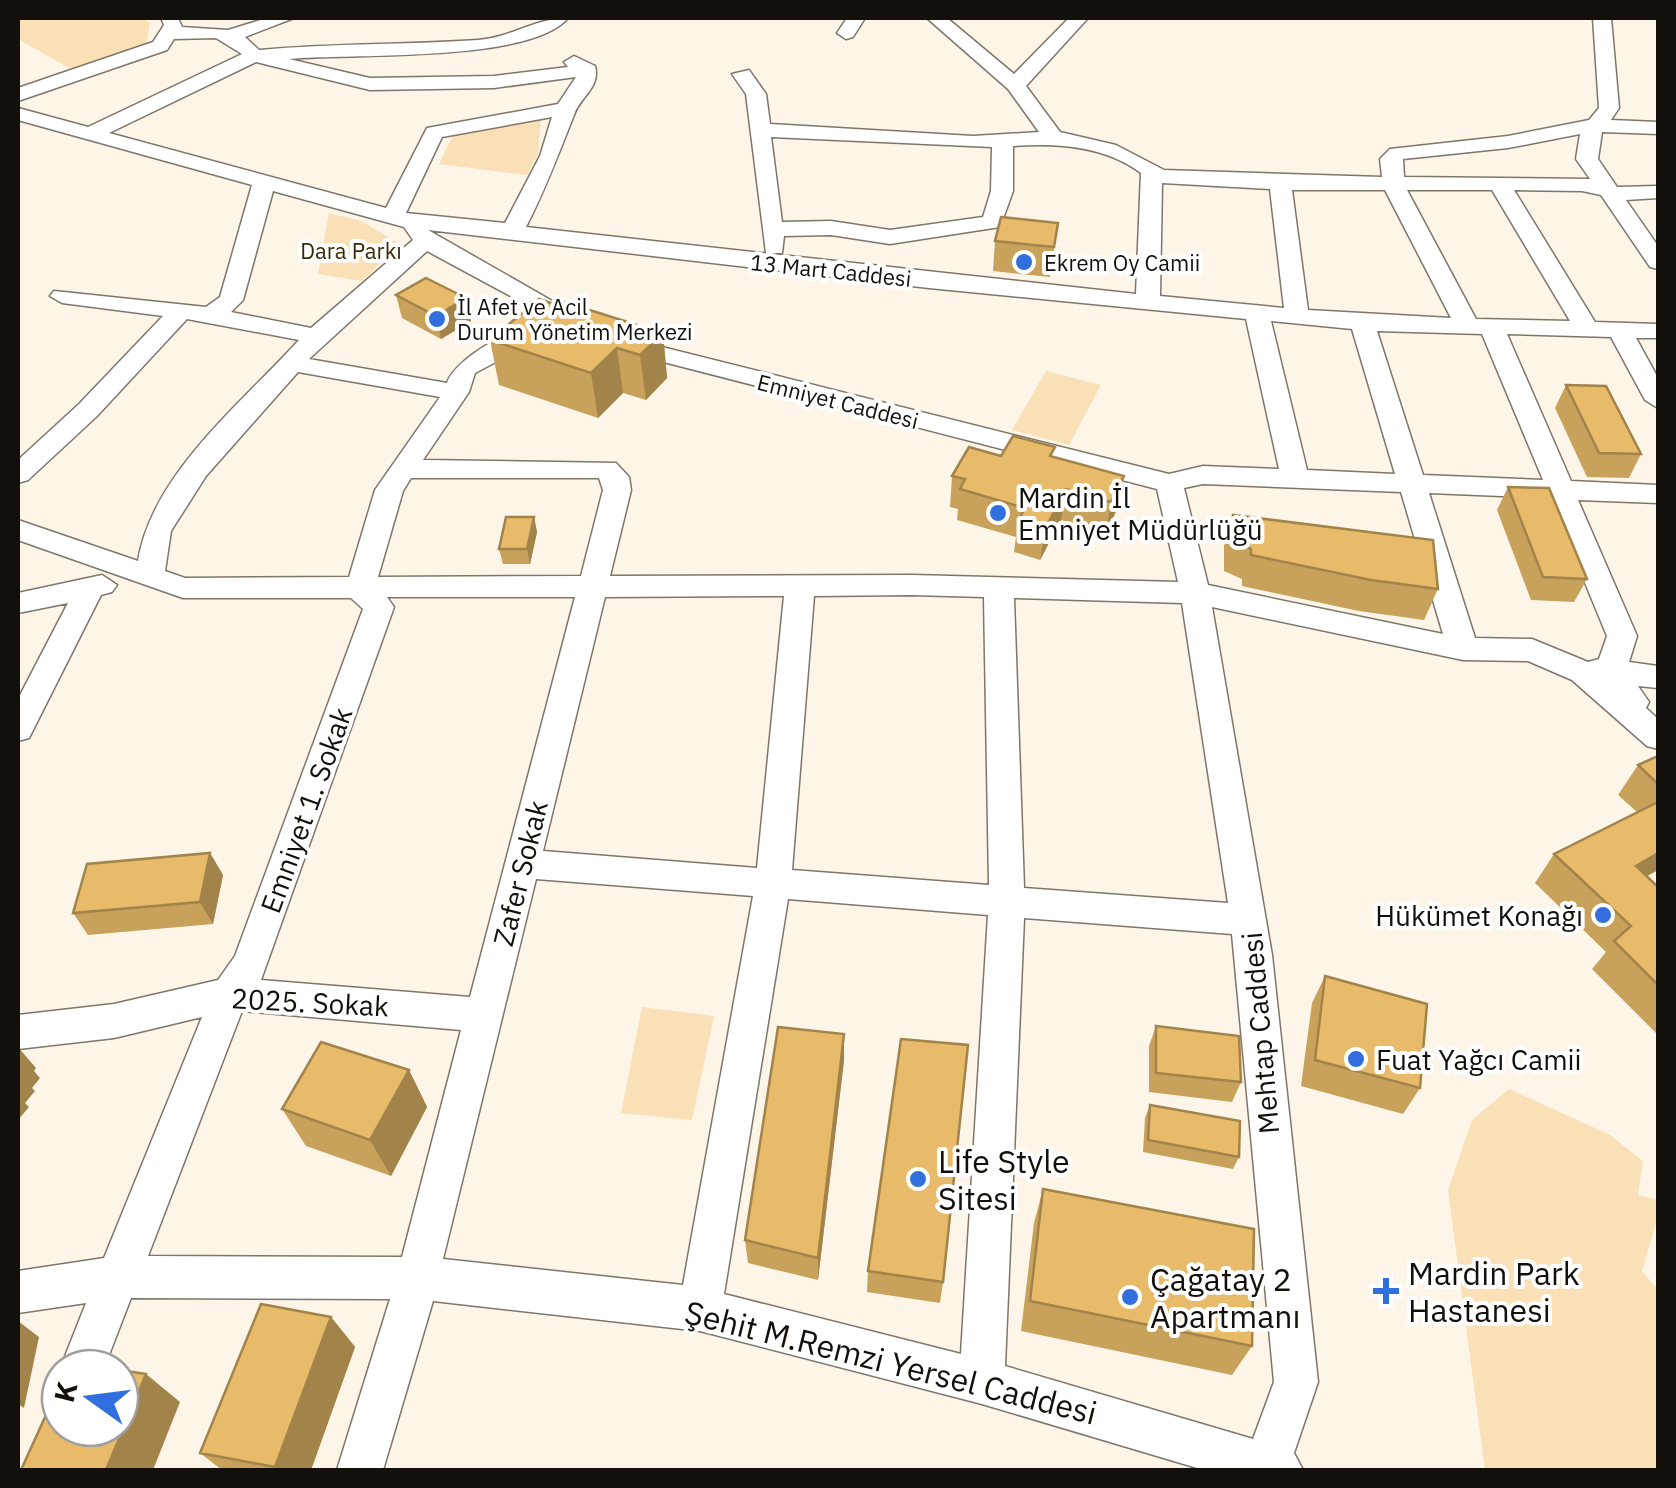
<svg xmlns="http://www.w3.org/2000/svg" width="1676" height="1488" font-family="'IBM Plex Sans',sans-serif">
  <rect width="100%" height="100%" fill="#fcf5e8"/>
  <path fill="#f9e0b6" d="M18,18H143L150,23L146,46L71,69L18,39Z
    M541,120L538,154L527,175L439,164L453,135Z
    M329,213L361,221L400,244L362,281L318,274Z
    M1046,371L1101,385L1069,445L1012,430Z
    M642,1007L714,1016L692,1120L621,1113Z
    M1509,1089L1610,1135L1643,1161L1638,1195L1658,1200V1217L1642,1271L1658,1290V1470H1485L1448,1190L1472,1120Z"/>
  <g fill="none" stroke-linecap="round" stroke-linejoin="round">
    <defs>
      <path id="minor" d="M161,18H178L182,27L228,30L267,18H294L245,37L259,50C332,43 405,45 478,40C510,38 535,18 568,18C530,63 352,53 289,59L370,78L494,76L568,67L564,62L574,56L595,66C601,87 580,97 574,115C558,155 546,188 526,227L1136,294L1141,173C1105,146 1057,143 1013,146V191L1000,227L890,244L831,235L784,236L782,253H766L746,94L732,74L749,70L766,94L770,124L973,136L1039,132L1008,89L927,18H947L1014,74L1069,18H1088L1026,86L1060,132L1116,145L1164,170L1382,177L1380,159L1390,149L1508,136L1589,120L1599,108L1593,18H1611L1619,108L1611,120L1658,122V134L1602,132L1598,159L1617,187L1658,186V198L1626,200L1658,246V269L1650,267L1601,195L1582,191L1514,190L1595,322L1658,324V338H1636L1658,378V408L1645,400L1611,337L1507,334L1571,481L1658,485V503L1578,500L1637,636L1629,662L1658,666V688L1638,686L1649,702L1646,708L1658,719V749L1647,746L1572,680L1528,661L1463,660L1212,607L1272,955L1318,1382L1294,1453L1303,1470H1204L982,1404L700,1331L433,1301L383,1470H337L390,1299L131,1298L104,1368L60,1369L86,1303L18,1313V1271L104,1258L202,1017L114,1038L18,1049V1015L114,1004L218,980L235,956L363,609L351,598H183L18,540V520L138,561C152,474 242,403 299,340L187,319L97,416L28,480L18,483V460L79,404L163,316L62,303L50,296L54,291L206,307L220,297L252,185L18,120V108L88,127L242,54L216,38L174,39L167,50L18,101V88L153,42L164,25ZM256,62L370,90L494,88L576,77L558,104L427,128L386,208L109,133ZM552,117L540,156L505,223L406,213L442,137ZM1580,134L1576,159L1590,179L1404,177L1403,159L1508,148ZM771,137L992,147L991,191L983,217L890,230L831,221L782,222ZM1162,183L1270,189L1284,308L1160,296ZM1292,190H1385L1451,318L1308,310ZM1407,190H1492L1570,321L1476,319ZM273,191L404,227L413,240L311,328L231,312L243,300ZM428,230L929,288L1246,319L1279,469L1203,466L1169,474L626,338L617,340L614,345L617,350L1157,489L1178,582L912,575L610,576L631,490L629,477L616,463L423,460L469,392L475,373L539,339L542,334L539,329C515,323 454,360 447,383L309,359L427,251L568,327L577,329L589,322ZM1271,321L1352,329L1395,474L1307,470ZM1377,331L1482,334L1543,480L1423,475ZM298,372L440,397L375,490L349,577L185,578L165,571L171,531L206,476ZM411,478H599L603,490L581,576L378,577L403,491ZM1203,484L1401,492L1443,634L1208,585L1184,488ZM1429,493L1550,498L1607,636L1599,659L1588,662L1532,639L1475,638ZM912,595L984,597L989,885L792,870L814,596ZM784,596L757,868L543,851L605,597ZM387,597H575L470,997L261,980L394,607ZM1014,598L1182,603L1228,903L1024,888ZM536,879L753,896L683,1285L443,1259ZM788,899L988,915L961,1354L724,1294ZM1024,918L1232,934L1274,1382L1253,1439L1005,1366ZM242,1011L461,1030L402,1257L148,1256Z
        M847,18H865L853,37L846,39L837,33Z
        M102,575L117,585L112,592L101,595L29,738L18,741V699L68,603L18,613V593Z"/>
    </defs>
    <use href="#minor" stroke="#7d766b" stroke-width="3"/>
    <use href="#minor" fill="#fff" fill-rule="evenodd"/>
  </g>
  <path fill="#c8a15b" d="M1058,223L1050,277L993,271L995,241Z
    M396,295L471,321L441,339L402,318Z
    M560,306L663,333L667,378L646,400L623,393L598,418L499,385L490,340Z
    M1566,385L1641,454L1629,478L1587,477L1555,408Z
    M1001,456L1053,457L1124,476L1118,507L1106,533L1061,520L1040,560L1014,552L1016,537L957,520L958,509L950,507L952,476Z
    M1508,487L1587,579L1574,602L1531,600L1497,510Z
    M1233,515L1438,589L1424,620L1359,611L1242,586V579L1224,571V546Z
    M534,517L537,532L530,564H503L499,549Z
    M1658,756V870L1647,876L1658,887V1035L1592,969L1606,952L1535,883L1554,854L1637,812L1618,795L1638,765Z
    M210,853L223,875L213,924L88,935L73,913Z
    M1325,976L1420,1088L1403,1114L1301,1086L1312,1003Z
    M1156,1026L1241,1082L1232,1102L1149,1092V1046Z
    M844,1034V1060L818,1280L748,1263L745,1240Z
    M409,1070L427,1107L391,1176L306,1146L282,1109Z
    M1150,1105L1239,1157L1233,1169L1143,1152L1145,1118Z
    M1043,1189L1252,1346L1232,1375L1021,1331L1034,1223Z
    M868,1271L943,1282L940,1303L867,1292Z
    M331,1317L355,1347L311,1470H222L200,1453Z"/>
  <path fill="#a2834a" d="M466,298L471,321L441,339L436,316Z
    M663,333L667,378L646,400L640,355Z
    M617,348L623,393L598,418L591,373Z
    M1124,476L1118,507L1106,533L1111,502Z
    M1066,489L1061,520L1040,560L1045,529Z
    M534,517L537,532L530,564L527,549Z
    M210,853L223,875L213,924L200,902Z
    M1658,853V870L1614,894L1636,866Z
    M844,1034V1060L818,1280V1258Z
    M18,1047L36,1068L34,1071L40,1078L32,1088L35,1091L25,1103L29,1107L18,1120Z
    M409,1070L427,1107L391,1176L370,1140Z
    M331,1317L355,1347L311,1470H278L275,1467Z
    M18,1321L39,1337L24,1408L18,1404Z
    M146,1374L180,1402L153,1470H106Z"/>
  <path fill="#e8bb6a" stroke="#a2834a" stroke-width="2.5" d="M1001,217L1058,223L1054,247L995,241Z
    M426,278L466,298L436,316L396,295Z
    M539,299L560,306L564,302L663,333L640,355L617,348L591,373L490,340Z
    M1566,385L1606,386L1641,454L1599,453Z
    M1013,436L1055,447L1050,456L1124,476L1111,502L1066,489L1045,529L1018,521L1025,508L960,489L965,479L952,476L969,447L1001,456Z
    M1508,487L1549,488L1587,579L1543,577Z
    M1233,515L1433,540L1438,589L1371,580L1251,555V549L1233,540Z
    M506,517H534L527,549H499Z
    M1658,756V784L1638,765Z
    M1658,802V853L1636,866L1658,887V985L1614,941L1631,926L1554,854Z
    M210,853L200,902L73,913L87,864Z
    M1325,976L1427,1004L1420,1088L1315,1060Z
    M1156,1026L1239,1036L1241,1082L1156,1073Z
    M778,1027L844,1034L818,1258L745,1240Z
    M901,1039L968,1045L943,1282L868,1271Z
    M321,1042L409,1070L370,1140L282,1109Z
    M1150,1105L1240,1121L1239,1157L1148,1140Z
    M1043,1189L1254,1229L1252,1346L1030,1301Z
    M261,1304L331,1317L275,1467L200,1453Z
    M70,1363L105,1368H67Z
    M120,1370L146,1374L106,1470H21L60,1384V1428H120Z"/>
  <g fill="#306fdd" stroke="#fff" stroke-width="4">
    <circle cx="1024" cy="262" r="10"/>
    <circle cx="437" cy="319" r="10"/>
    <circle cx="998" cy="513" r="10"/>
    <circle cx="1603" cy="915" r="10"/>
    <circle cx="1356" cy="1059" r="10"/>
    <circle cx="918" cy="1179" r="10"/>
    <path d="M1381 1276h10v10h10v10h-10v10h-10v-10h-10v-10h10z"/>
    <circle cx="1130" cy="1297" r="10"/>
  </g>
  <g text-anchor="middle" dominant-baseline="central" stroke-width="8" stroke-linejoin="round" paint-order="stroke">
    <g font-size="22" fill="#3a2803" stroke="#fff">
      <text x="351" y="250">Dara Parkı</text>
    </g>
    <g font-size="22" fill="#13100c" stroke="#fff" text-anchor="start">
      <text x="1044" y="262">Ekrem Oy Camii</text>
      <text x="457" y="306">İl Afet ve Acil<tspan x="457" dy="25">Durum Yönetim Merkezi</tspan></text>
    </g>
    <g font-size="22" fill="#13100c" stroke="#fff">
      <text transform="translate(831 270) rotate(6)">13 Mart Caddesi</text>
      <text transform="translate(838 401) rotate(14)">Emniyet Caddesi</text>
    </g>
    <g font-size="28" fill="#13100c" stroke="#fff" text-anchor="start">
      <text x="1018" y="497">Mardin İl<tspan x="1018" dy="32">Emniyet Müdürlüğü</tspan></text>
      <text x="1583" y="915" text-anchor="end">Hükümet Konağı</text>
      <text x="1376" y="1059">Fuat Yağcı Camii</text>
    </g>
    <g font-size="28" fill="#13100c" stroke="#fff">
      <text transform="translate(306 810) rotate(-70)">Emniyet 1. Sokak</text>
      <text transform="translate(520 873) rotate(-76)">Zafer Sokak</text>
      <text transform="translate(310 1002) rotate(3)">2025. Sokak</text>
      <text transform="translate(1260 1033) rotate(-95)">Mehtap Caddesi</text>
    </g>
    <g font-size="32" fill="#13100c" stroke="#fff" text-anchor="start">
      <text x="938" y="1161">Life Style<tspan x="938" dy="37">Sitesi</tspan></text>
      <text x="1408" y="1273">Mardin Park<tspan x="1408" dy="37">Hastanesi</tspan></text>
      <text x="1150" y="1279">Çağatay 2<tspan x="1150" dy="37">Apartmanı</tspan></text>
    </g>
    <g font-size="32" fill="#13100c" stroke="#fff">
      <text transform="translate(891 1362) rotate(14)">Şehit M.Remzi Yersel Caddesi</text>
    </g>
  </g>
  <rect width="1676" height="1488" fill="none" stroke="#13100c" stroke-width="40"/>
  <g transform="translate(90 1398) rotate(284)"><circle r="48" fill="#ffffff" stroke="#a19f9e" stroke-width="2.5"/>
  <path d="M0-8L18 38L0 25L-18 38Z" fill="#306fdd"/>
  <text y="-15" font-size="28" font-weight="bold" text-anchor="middle" fill="#13100c">K</text>
  </g>
</svg>
